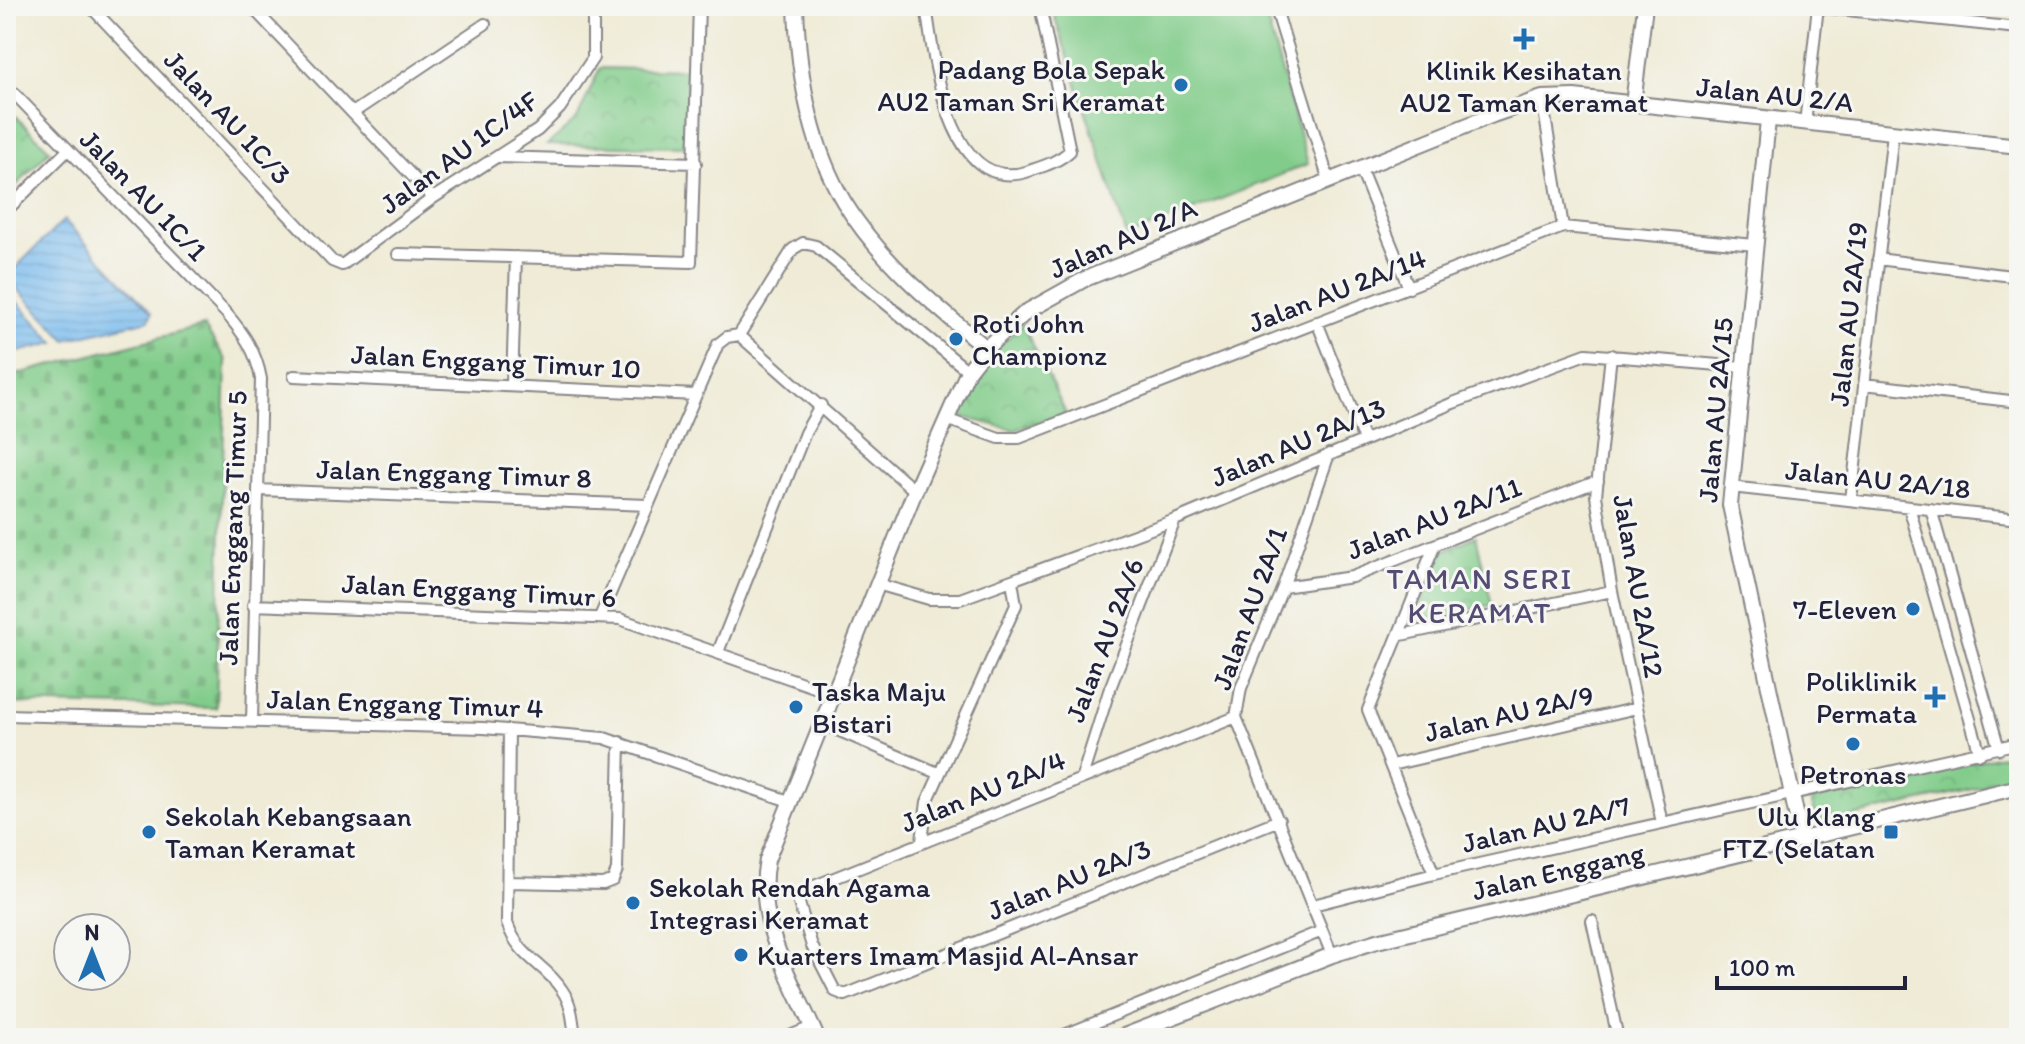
<svg xmlns="http://www.w3.org/2000/svg" width="2025" height="1044" font-family="Itim,sans-serif">
  <defs>
    <pattern id="cemetery-stones" width="16" height="16" patternUnits="userSpaceOnUse" patternTransform="scale(2)"><rect width="16" height="16" fill="#81cc8a"/><path d="M2 7V4a2 2 0 0 1 4 0v3zM10 15v-3a2 2 0 0 1 4 0v3z" fill="#6faf78"/></pattern>
    <pattern id="park-crowns" width="20" height="18" patternUnits="userSpaceOnUse" patternTransform="scale(2)"><rect width="20" height="18" fill="#81cc8a"/><path d="M2 6a3 3 0 1 1 6 0M12 15a3 3 0 1 1 6 0" fill="none" stroke="#6faf78"/></pattern>
    <pattern id="water-rules" width="6" height="5" patternUnits="userSpaceOnUse" patternTransform="scale(2)"><rect width="6" height="5" fill="#79bbee"/><path d="M0 2.5h6" fill="none" stroke="#68a0cd"/></pattern>
  </defs>
  <rect width="100%" height="100%" fill="#f6f6f2"/>
  <filter id="ink" filterUnits="userSpaceOnUse"><feTurbulence type="fractalNoise" baseFrequency=".0125" numOctaves="2"/><feDisplacementMap in="SourceGraphic" scale="16" xChannelSelector="R" yChannelSelector="G"/><feConvolveMatrix kernelMatrix="1 2 1 2 8 2 1 2 1" color-interpolation-filters="sRGB"/></filter>
  <filter id="wash" filterUnits="userSpaceOnUse"><feTurbulence type="fractalNoise" baseFrequency=".006" numOctaves="4" result="noise"/><feDisplacementMap in="SourceGraphic" scale="32" xChannelSelector="R" yChannelSelector="G"/><feGaussianBlur stdDeviation="1.8" result="paint"/><feColorMatrix in="noise" values="0 0 0 0 0 0 0 0 0 0 0 0 0 0 0 0 0 1.4 0 .05"/><feComposite in="paint" operator="in"/></filter>
  <g filter="url(#wash)">
    <rect width="100%" height="100%" fill="#efebd6"/>
    <path fill="url(#cemetery-stones)" stroke="#527762" stroke-width="2" d="M204,326L226,360L216,708L6,703V377Z"/>
    <path fill="url(#park-crowns)" stroke="#527762" stroke-width="2" d="M600,68L688,70L684,147L547,145L577,119Z
      M6,107L50,150L6,196Z
      M1023,324L1066,414L1014,430L959,416L980,363Z
      M1476,536L1492,605L1415,621L1439,553Z
      M2019,752V779L1818,824L1810,797Z"/>
    <path fill="#81cc8a" stroke="#527762" stroke-width="2" d="M1051,6H1263L1308,164L1127,237Z"/>
    <path fill="url(#water-rules)" stroke="#4e6e94" stroke-width="2" d="M64,220L152,313L149,320L66,340L6,277Z
      M6,290L55,343L6,355Z"/>
  </g>
  <g filter="url(#ink)">
    <g fill="none" stroke-linecap="round" stroke-linejoin="round">
      <defs>
        <path id="minor" d="M90,6L332,261L342,265L433,198L538,130L560,108L593,58V6
          M251,6L433,198
          M926,6C934,60 949,201 1032,170C1047,165 1059,161 1070,151L1040,6
          M1275,6L1329,181
          M1818,7L2018,28
          M6,85L226,313C244,334 256,351 261,379L252,721
          M1542,98L1563,227
          M354,112L485,24
          M1805,124L1818,6
          M498,157L696,163
          M1360,168L1409,288
          M6,211L66,152
          M398,254L691,262L699,6
          M1878,259L2019,277
          M1317,322L1364,440
          M739,335L915,491
          M1611,355L1596,496L1612,591L1662,823
          M294,376L696,395
          M1864,384L2019,402
          M512,385L516,257
          M946,419L999,438H1019L1563,227L1755,245
          M1329,454L1283,587L1241,688L1236,717L1332,955
          M1731,487L2019,519
          M258,490L648,505
          M1851,500L1893,133
          M1909,507L1980,754
          M1931,509L1999,749
          M1434,547L1368,710L1434,874
          M877,584L929,599H960L1175,520L1453,403L1586,354L1743,367
          M1283,587L1352,577L1598,481
          M253,605L620,619L834,694
          M600,617L718,344L727,337L739,335L793,249L803,243L816,246L968,371
          M1401,635L1612,591
          M718,652L805,433L821,405
          M6,715L483,728L604,738L792,802
          M1236,717L807,889L798,900L812,946L835,991L845,995L1279,820
          M823,724L938,773
          M509,730L507,923C520,960 544,962 562,990C572,1004 573,1021 575,1038
          M1391,765L1637,708
          M1082,777L1109,691L1175,520
          M922,841L927,802L1016,605L1012,581
          M508,882L603,884L613,880L617,870L620,742
          M1313,905L1434,874L2019,743
          M1592,921L1618,1038
          M785,1038L812,1027
          M1057,1038L1322,931"/>
        <path id="tertiary" d="M796,6C798,72 810,145 844,202C879,260 934,305 986,348
          M1633,104L1645,6
          M1768,120L1730,505L1802,841
          M817,1038C793,982 754,923 767,860L915,491L968,371L986,348L1026,312L1085,279L1493,115L1542,98L1574,97L2019,146"/>
        <path id="secondary" d="M1119,1038L1332,955L1377,941L2019,787"/>
      </defs>
      <use href="#minor" stroke="#888688" stroke-width="14"/>
      <use href="#tertiary" stroke="#888688" stroke-width="18"/>
      <use href="#secondary" stroke="#888688" stroke-width="18"/>
      <use href="#minor" stroke="#fff" stroke-width="10"/>
      <use href="#tertiary" stroke="#fff" stroke-width="14"/>
      <use href="#secondary" stroke="#fff" stroke-width="14"/>
    </g>
  </g>
  <g fill="#1f6fb2" stroke="#f6f6f2" stroke-width="3">
    <path d="M1520 27h8v8h8v8h-8v8h-8v-8h-8v-8h8z"/>
    <circle cx="1181" cy="85" r="8"/>
    <circle cx="956" cy="339" r="8"/>
    <circle cx="1913" cy="609" r="8"/>
    <path d="M1931 685h8v8h8v8h-8v8h-8v-8h-8v-8h8z"/>
    <circle cx="796" cy="707" r="8"/>
    <circle cx="1853" cy="744" r="8"/>
    <circle cx="149" cy="832" r="8"/>
    <rect x="1883" y="824" width="16" height="16" rx="4"/>
    <circle cx="633" cy="903" r="8"/>
    <circle cx="741" cy="955" r="8"/>
  </g>
  <g text-anchor="middle" dominant-baseline="central" stroke-width="6" stroke-linejoin="round" paint-order="stroke">
    <g font-size="28" fill="#22223b" stroke="#f6f6f2" text-anchor="start">
      <text x="1165" y="69" text-anchor="end">Padang Bola Sepak<tspan x="1165" dy="32">AU2 Taman Sri Keramat</tspan></text>
      <text x="1524" y="70" text-anchor="middle">Klinik Kesihatan<tspan x="1524" dy="32">AU2 Taman Keramat</tspan></text>
      <text x="972" y="323">Roti John<tspan x="972" dy="32">Championz</tspan></text>
      <text x="1897" y="609" text-anchor="end">7-Eleven</text>
      <text x="1917" y="681" text-anchor="end">Poliklinik<tspan x="1917" dy="32">Permata</tspan></text>
      <text x="812" y="691">Taska Maju<tspan x="812" dy="32">Bistari</tspan></text>
      <text x="1853" y="774" text-anchor="middle">Petronas</text>
      <text x="165" y="816">Sekolah Kebangsaan<tspan x="165" dy="32">Taman Keramat</tspan></text>
      <text x="1875" y="816" text-anchor="end">Ulu Klang<tspan x="1875" dy="32">FTZ (Selatan</tspan></text>
      <text x="649" y="887">Sekolah Rendah Agama<tspan x="649" dy="32">Integrasi Keramat</tspan></text>
      <text x="757" y="955">Kuarters Imam Masjid Al-Ansar</text>
    </g>
    <g font-size="28" fill="#22223b" stroke="#f6f6f2">
      <text transform="translate(1775 94) rotate(6)">Jalan AU 2/A</text>
      <text transform="translate(228 117) rotate(47)">Jalan AU 1C/3</text>
      <text transform="translate(459 152) rotate(-36)">Jalan AU 1C/4F</text>
      <text transform="translate(144 195) rotate(46)">Jalan AU 1C/1</text>
      <text transform="translate(1123 238) rotate(-24)">Jalan AU 2/A</text>
      <text transform="translate(1337 290) rotate(-21)">Jalan AU 2A/14</text>
      <text transform="translate(1848 314) rotate(-84)">Jalan AU 2A/19</text>
      <text transform="translate(496 361) rotate(3)">Jalan Enggang Timur 10</text>
      <text transform="translate(1715 410) rotate(-85)">Jalan AU 2A/15</text>
      <text transform="translate(1298 442) rotate(-23)">Jalan AU 2A/13</text>
      <text transform="translate(454 473) rotate(2)">Jalan Enggang Timur 8</text>
      <text transform="translate(1878 479) rotate(6)">Jalan AU 2A/18</text>
      <text transform="translate(1434 518) rotate(-21)">Jalan AU 2A/11</text>
      <text transform="translate(232 528) rotate(-88)">Jalan Enggang Timur 5</text>
      <text transform="translate(1639 586) rotate(80)">Jalan AU 2A/12</text>
      <text transform="translate(479 590) rotate(3)">Jalan Enggang Timur 6</text>
      <text transform="translate(1249 608) rotate(-70)">Jalan AU 2A/1</text>
      <text transform="translate(1104 640) rotate(-69)">Jalan AU 2A/6</text>
      <text transform="translate(405 703) rotate(2)">Jalan Enggang Timur 4</text>
      <text transform="translate(1509 713) rotate(-13)">Jalan AU 2A/9</text>
      <text transform="translate(983 791) rotate(-22)">Jalan AU 2A/4</text>
      <text transform="translate(1546 824) rotate(-13)">Jalan AU 2A/7</text>
      <text transform="translate(1558 871) rotate(-13)">Jalan Enggang</text>
      <text transform="translate(1069 879) rotate(-22)">Jalan AU 2A/3</text>
    </g>
    <g font-size="30" letter-spacing="2" fill="#554c73" stroke="#f6f6f2">
      <text x="1480" y="578">TAMAN SERI<tspan x="1480" dy="34">KERAMAT</tspan></text>
    </g>
  </g>
  <rect width="2025" height="1044" fill="none" stroke="#f6f6f2" stroke-width="32"/>
  <g transform="translate(92 952)"><circle r="38" fill="#f6f6f2" stroke="#a1a1a9" stroke-width="2"/>
  <path d="M0-6L14 30L0 20L-14 30Z" fill="#1f6fb2"/>
  <text y="-12" font-size="22" font-weight="bold" text-anchor="middle" fill="#22223b">N</text>
  </g>
  <path d="M1717 976v12h188v-12" fill="none" stroke="#22223b" stroke-width="4"/>
  <text x="1729" y="976" font-size="24" fill="#22223b" stroke="#f6f6f2" stroke-width="6" paint-order="stroke">100 m</text>
</svg>
